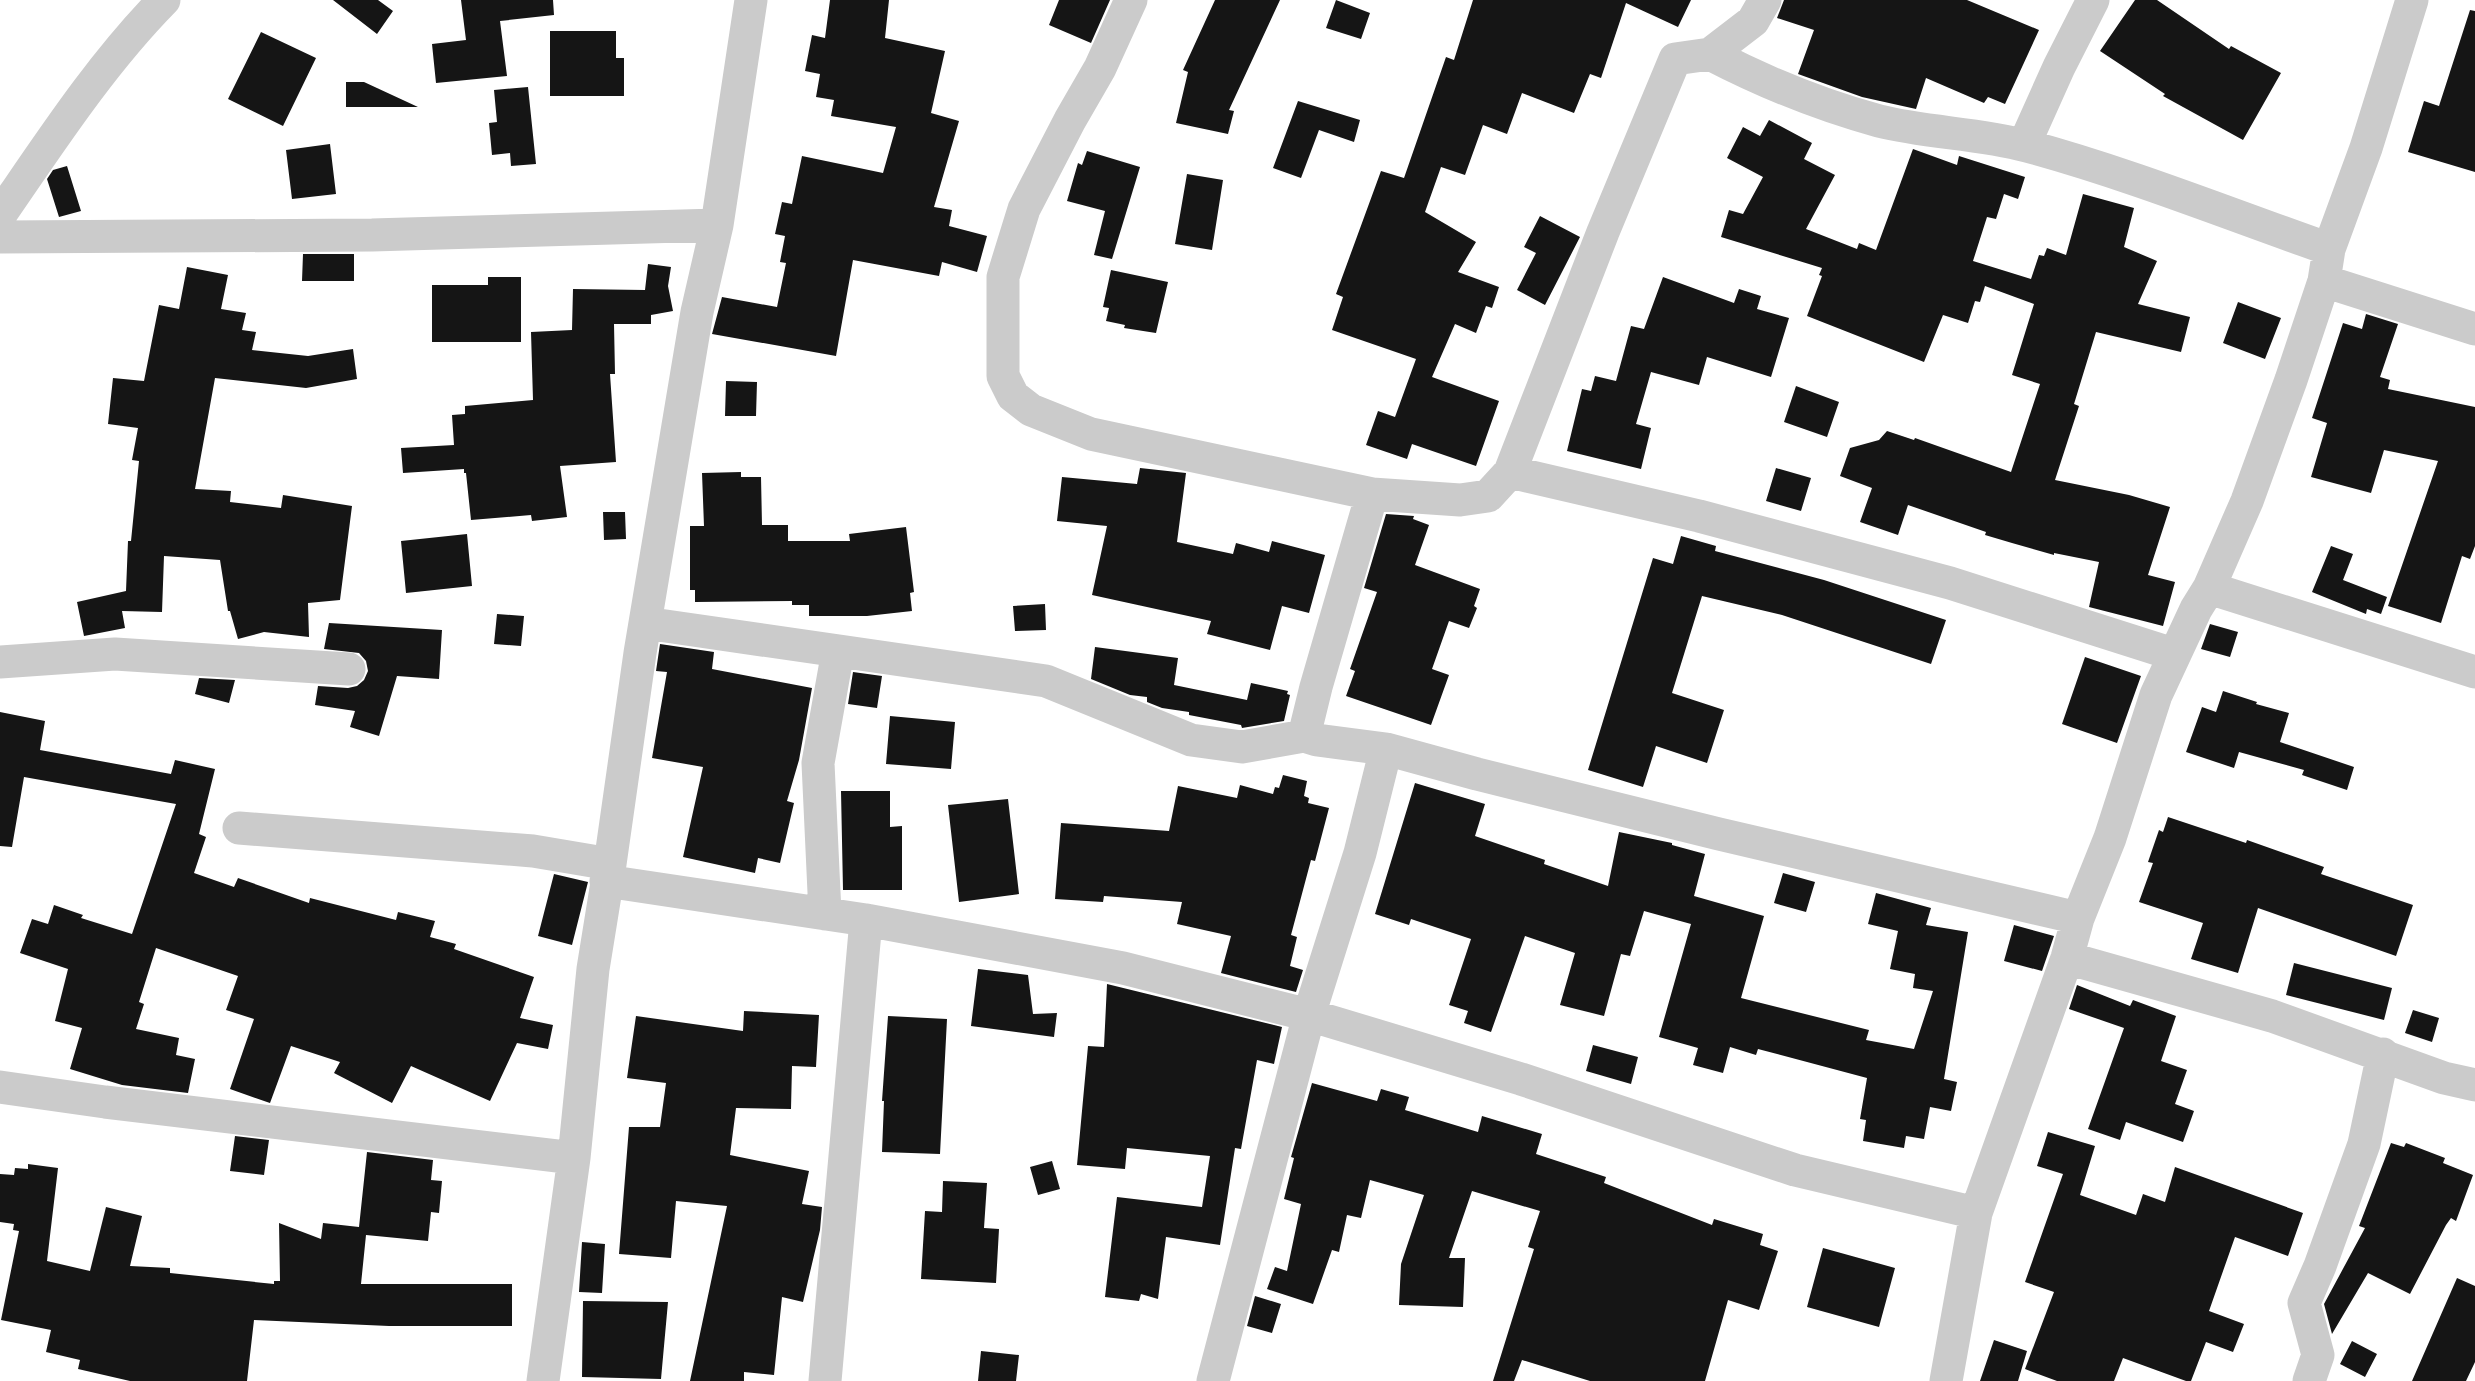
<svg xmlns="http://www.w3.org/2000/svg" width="2475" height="1381" font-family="Karla,sans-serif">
  <rect width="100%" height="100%" fill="#fff"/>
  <path fill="#151515" d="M333,0H378L393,11L377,34Z
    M461,0H553L554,15L500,21L507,76L436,83L432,44L466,40Z
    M830,0H889L885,38L945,51L931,113L959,121L934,207L952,210L949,226L987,236L977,272L942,262L939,276L853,260L836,356L712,334L722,297L777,307L786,263L780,262L785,236L775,234L782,202L792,204L802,156L883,173L896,127L831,116L834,100L816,97L820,74L805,71L812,35L825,38Z
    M1059,0H1110L1091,43L1049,25Z
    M1215,0H1280L1229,110L1234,111L1228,134L1176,123L1188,72L1183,70Z
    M1336,0L1370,13L1361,39L1326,28Z
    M1473,0H1691L1678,27L1626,3L1601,78L1590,74L1574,113L1522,93L1507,134L1483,125L1465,175L1441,167L1425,212L1476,242L1458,272L1499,287L1492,308L1486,306L1476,333L1455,324L1432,377L1499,401L1476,466L1412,444L1407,459L1366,445L1378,411L1395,417L1416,359L1332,330L1343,297L1336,294L1381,171L1404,178L1446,57L1454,60Z
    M1784,0H1967L2039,30L2005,104L1988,97L1984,103L1926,78L1916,109L1862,97L1798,74L1814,30L1777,18Z
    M2135,0H2157L2229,49L2231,46L2281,73L2243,140L2163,96L2165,94L2100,51Z
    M2470,10L2475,11V172L2408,152L2424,101L2439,106Z
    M550,31H616V58H624V96H550Z
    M261,32L316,58L283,126L228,99Z
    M346,82H364L418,107H346Z
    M528,87L536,164L511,166L510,153L492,155L489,123L497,122L494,90Z
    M1298,101L1360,120L1354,142L1319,130L1301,178L1273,168Z
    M1769,120L1812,143L1804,159L1835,175L1806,229L1857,249L1859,243L1876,250L1913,149L1957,165L1959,156L2025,177L2018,199L2004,194L1996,219L1987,217L1973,261L2031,279L2039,255L2044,256L2047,248L2066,255L2083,194L2134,208L2124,247L2157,261L2138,304L2190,317L2181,352L2096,332L2074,404L2079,406L2055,480L2129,495L2170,507L2148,575L2175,582L2163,626L2089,607L2099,562L2054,553V555L2012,543L1985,535L1986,532L1908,505L1898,535L1860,522L1872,488L1840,476L1850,448L1879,440L1887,431L1914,440L1915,438L2011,472L2040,384L2012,375L2034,304L1985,286L1980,302L1975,301L1968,323L1943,315L1924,362L1807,316L1822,276L1819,275L1822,268L1721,237L1729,210L1743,214L1763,177L1727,158L1743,127L1760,136Z
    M330,144L336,194L292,199L286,150Z
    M1087,151L1140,167L1112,259L1094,255L1105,211L1067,201L1078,163L1082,165Z
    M67,166L81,211L59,217L47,179L53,170Z
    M1187,174L1223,180L1212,250L1175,244Z
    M1540,216L1580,237L1545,305L1517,290L1536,253L1524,247Z
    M303,254H354V281H302Z
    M648,264L671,267L668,286L673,311L651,315V324H614L615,374H610L616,462L560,466L567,517L532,521L531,515L471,520L466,473H464V469L403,473L401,448L454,445L452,415L465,414V406L533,400L531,332L572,330L573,289L645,290Z
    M187,267L228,275L221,309L246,313L242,330L256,332L252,350L308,356L353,349L357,379L306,388L215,378L195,489L231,491L230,502L281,508L283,495L352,506L340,600L308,603L309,637L264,632L238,639L230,611H228L220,560L164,556L162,612L122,611L125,628L84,636L77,602L126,591L128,541H131L139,461L132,460L138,428L108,424L113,378L144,381L159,305L179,309Z
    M1111,270L1168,282L1156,333L1124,328L1125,325L1106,321L1109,308L1103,307Z
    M488,277H521V342H432V285H488Z
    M1663,277L1734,303L1739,289L1761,296L1757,309L1789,318L1771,377L1707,357L1699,385L1651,372L1636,424L1651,428L1641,469L1567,451L1582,389L1591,391L1595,376L1616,381L1631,326L1644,329Z
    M2238,302L2281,318L2265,359L2223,343Z
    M2366,314L2398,324L2380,377L2390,380L2388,389L2475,407V546L2470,559L2462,556L2441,623L2388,606L2438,461L2384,450L2371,493L2311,477L2327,423L2312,418L2343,323L2362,329Z
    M726,381L757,382L756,416H725Z
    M1796,386L1839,402L1827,437L1784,422Z
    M1140,468L1186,473L1177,542L1233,554L1236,543L1269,552L1272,541L1325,555L1309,613L1282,606L1270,650L1207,634L1211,621L1092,595L1107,526L1057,521L1062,477L1137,484Z
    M1776,468L1811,478L1801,511L1766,501Z
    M741,472V477H761L762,525H788V541H850L849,534L906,527L914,592L910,593L912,611L867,616H809V605H792V601L695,602V590H690V526H704L702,473Z
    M603,512H625L626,539L604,540Z
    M1386,514L1414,516L1413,519L1429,525L1415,565L1480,589L1474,606L1477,608L1469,628L1449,621L1432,669L1449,675L1431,725L1346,696L1355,671L1350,669L1377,592L1364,588Z
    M467,534L472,586L406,593L401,541Z
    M1681,536L1716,546L1715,551L1824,580L1946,620L1931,664L1782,615L1702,596L1672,693L1724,710L1707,763L1656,746L1643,787L1588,770L1653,558L1673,564Z
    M2331,546L2353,554L2343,580L2387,597L2381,614L2367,609L2366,614L2312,592Z
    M1045,604L1046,630L1015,631L1013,606Z
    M497,614L524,616L521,646L494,644Z
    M329,623L442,630L439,679L397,676L379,736L350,727L355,711L315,705L318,686L348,688L357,686L364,680L368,671L366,661L359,653L324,649Z
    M2210,624L2238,632L2230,657L2201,649Z
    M660,644L714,652L712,669L812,688L799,760L787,801L794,803L780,863L758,858L755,873L683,857L703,767L652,758L667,672L656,671Z
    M1095,647L1178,658L1174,685L1247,700L1251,683L1288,691L1287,694L1290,695L1284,721L1242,728L1241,725L1189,715V712L1162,708L1147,702V697L1130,695L1091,679Z
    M2085,657L2141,676L2117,743L2062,724Z
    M853,672L882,676L877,708L848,704Z
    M199,678L235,680L229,703L195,694Z
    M2223,691L2257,702L2256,704L2289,713L2280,742L2354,767L2347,790L2302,775L2304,770L2239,752L2234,768L2186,752L2202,707L2216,712Z
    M0,712L45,721L40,750L171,774L175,760L215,769L199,834L206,837L194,873L234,887L238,878L309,903L310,898L396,920L398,912L435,921L430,937L456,944L454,949L534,977L520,1018L553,1025L548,1049L517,1043L490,1101L411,1066L392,1103L334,1073L340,1062L291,1046L270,1103L267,1102L230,1089L254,1019L226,1010L238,976L156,948L139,1002L144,1004L136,1029L179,1038L176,1055L195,1059L188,1093L122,1085L70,1069L82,1028L55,1021L68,969L20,953L32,919L48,924L54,905L83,915L81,918L132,934L176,804L24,777L12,847L0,846Z
    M890,716L955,722L951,769L886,764Z
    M1283,775L1307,781L1304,796L1309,798L1308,803L1329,808L1315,861L1311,860L1291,935L1297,937L1290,966L1303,970L1296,992L1221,973L1231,936L1177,924L1182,902L1104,896L1103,902L1055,899L1061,823L1169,831L1178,786L1237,798L1240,785L1273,794L1275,787L1279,788Z
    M1415,783L1485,804L1475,836L1545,860L1544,864L1608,886L1619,832L1672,843V845L1705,854L1694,896L1764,916L1741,998L1869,1030L1866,1040L1914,1049L1933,991L1913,988L1915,974L1890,969L1898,931L1868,924L1876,893L1931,908L1926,925L1968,932L1944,1079L1957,1082L1951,1111L1930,1107L1924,1139L1906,1136L1904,1148L1863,1141L1866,1120L1860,1119L1867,1078L1758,1049L1756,1055L1730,1047L1723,1073L1693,1065L1698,1048L1659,1037L1691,924L1644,911L1630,956L1621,954L1604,1016L1560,1005L1575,953L1525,936L1491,1032L1464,1023L1468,1011L1449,1005L1471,939L1411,919L1409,925L1375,914Z
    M841,791H890V827L902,826V890H843Z
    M1008,799L1019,894L959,902L948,805Z
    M2168,817L2246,843L2247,840L2324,867L2321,874L2413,905L2396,956L2258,908L2238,973L2191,959L2203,923L2139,902L2153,863L2148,862L2159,830L2163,832Z
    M1783,873L1815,882L1806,912L1774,903Z
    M554,874L588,882L572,945L538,936Z
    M2014,925L2054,936L2042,971L2004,961Z
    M2294,963L2392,988L2384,1020L2286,995Z
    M978,969L1028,975L1033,1014L1057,1013L1054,1037L971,1026Z
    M1107,984L1282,1027L1274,1064L1257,1060L1241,1149L1235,1148L1220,1245L1166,1237L1158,1299L1141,1294L1139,1301L1105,1297L1117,1197L1202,1207L1210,1156L1127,1148L1125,1169L1077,1165L1088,1046L1104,1047Z
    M2077,985L2130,1006L2133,1000L2176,1016L2161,1061L2187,1070L2175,1104L2194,1111L2183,1142L2126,1122L2120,1140L2088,1129L2124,1028L2069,1009Z
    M2413,1010L2439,1018L2432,1042L2405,1033Z
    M744,1011L819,1015L816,1067L792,1066L791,1109L736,1108L730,1155L809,1171L802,1204L822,1207L820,1230L803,1302L782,1297L774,1375L744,1372V1381H690L727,1206L676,1201L671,1258L619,1254L629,1127H660L666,1083L627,1078L636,1016L743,1031Z
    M888,1016L947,1019L940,1154L882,1152L884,1101H882Z
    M1593,1045L1638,1057L1631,1084L1586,1071Z
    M1312,1083L1377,1101L1381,1089L1409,1097L1405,1110L1478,1132L1482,1116L1542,1134L1536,1154L1606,1177L1604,1183L1712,1225L1714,1219L1763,1234L1760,1245L1778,1251L1759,1310L1728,1300L1705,1381H1590L1522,1360L1514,1381H1493L1534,1249L1528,1247L1540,1211L1472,1191L1449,1258H1465L1463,1307L1399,1305L1401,1264L1424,1195L1370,1180L1361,1218L1347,1215L1339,1252L1332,1250L1313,1304L1267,1289L1275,1267L1287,1271L1301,1204L1284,1199L1294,1158L1291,1157Z
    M2048,1132L2095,1146L2080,1195L2136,1215L2143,1194L2165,1202L2175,1167L2303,1213L2288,1256L2235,1237L2209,1311L2244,1324L2233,1352L2206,1342L2191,1381H2186L2123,1358L2114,1381H2057L2025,1369L2054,1292L2025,1282L2063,1174L2037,1166Z
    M235,1136L269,1140L264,1175L230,1171Z
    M2391,1143L2404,1147L2406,1143L2445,1158L2443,1163L2473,1175L2456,1221L2451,1218L2446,1225L2410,1294L2368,1273L2332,1334L2324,1304L2365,1228L2359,1226Z
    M367,1152L433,1160L431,1180L442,1181L439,1213L431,1212L428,1241L366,1235L361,1284H512V1326H389L254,1320L247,1381H130L78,1369L80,1360L46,1352L51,1330L1,1320L19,1231L13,1230L14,1224L0,1222V1174L14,1175L15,1168L28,1169V1164L58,1168L47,1261L90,1271L106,1207L142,1216L130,1266L170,1268V1273L274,1284V1281H280L279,1223L321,1239L323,1223L359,1227Z
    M1052,1161L1060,1189L1038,1195L1030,1167Z
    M943,1181L987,1183L984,1228L999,1229L996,1283L921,1279L925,1211L942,1212Z
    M582,1242L605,1244L602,1293L579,1292Z
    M1823,1248L1895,1268L1879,1327L1807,1307Z
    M2457,1278L2475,1286V1362L2466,1381H2412Z
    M1255,1296L1281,1304L1272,1333L1247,1326Z
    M583,1301L668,1302L661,1379L582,1377Z
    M1994,1340L2027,1351L2018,1381H1980Z
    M2352,1341L2377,1354L2365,1377L2340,1364Z
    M981,1351L1019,1355L1016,1381H978Z"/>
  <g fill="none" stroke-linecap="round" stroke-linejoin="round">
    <path stroke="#cbcbcb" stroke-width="33" d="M1131,0L1100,68L1070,120L1024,209L1003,277V376L1013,396L1031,410L1091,434L1372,494L1460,500L1488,496L1510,472L1699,516L1950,583L2173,654
      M1710,54C1764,82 1820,105 1879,121C1927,133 1979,133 2027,146C2130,174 2229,214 2329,249
      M2024,145L2059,67L2093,0
      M0,215C51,141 101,64 164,0
      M0,237L372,235L717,225
      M2324,281L2475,329
      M1510,472L1603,232L1675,59L1710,54L1753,21L1765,0
      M1372,494L1316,687L1304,736L1317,740L1386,749L1477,774L1719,834L2078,918
      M2209,588L2475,672
      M645,623L1046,681L1191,740L1242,747L1304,736
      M0,662L115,654L349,669
      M239,828L533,851L610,864
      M606,881L866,920L1123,968L1309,1015L1521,1079L1795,1170L1976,1213
      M825,914L818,763L838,651
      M2067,958L2272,1016L2444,1078L2475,1085
      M0,1087L105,1102L574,1158
      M543,1381L574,1158L593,969L610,864L640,653L697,312L717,225L751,0
      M825,1381L866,920
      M1213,1381L1309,1015L1360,853L1386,749
      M1946,1381L1976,1213L2067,958L2078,918L2110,838L2156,695L2196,609L2209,588L2247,501L2291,380L2324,281L2329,249L2366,148L2412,0
      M2309,1381L2318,1355L2304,1303L2320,1266L2364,1144L2383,1054"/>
  </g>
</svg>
